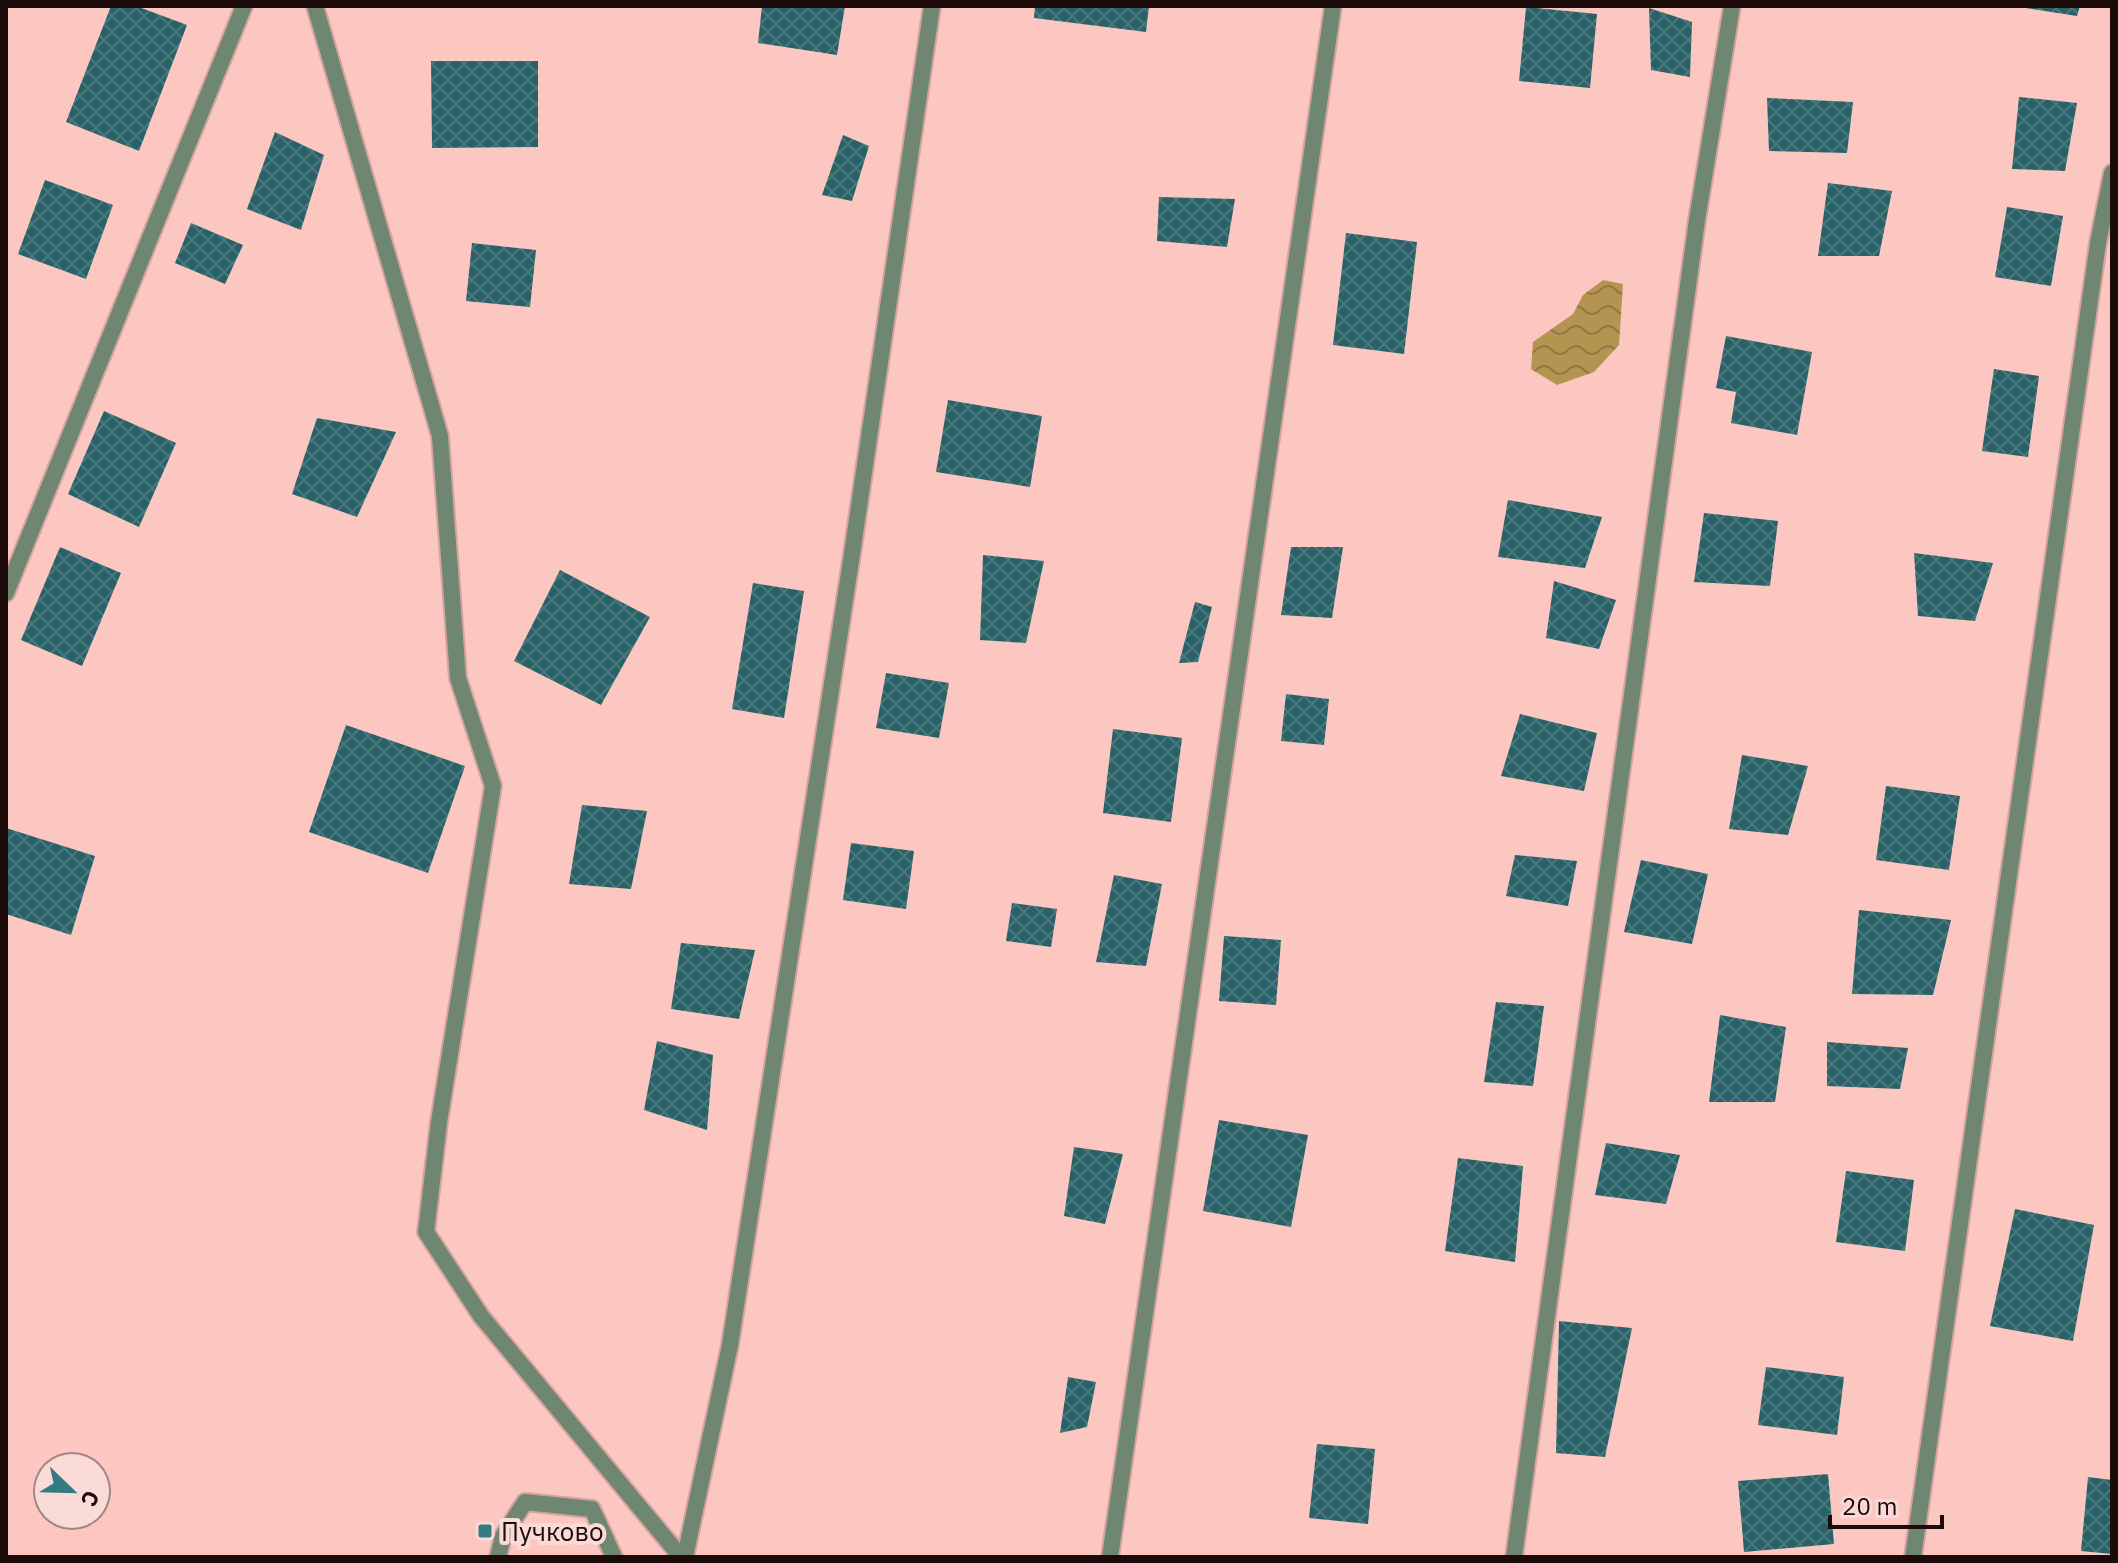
<svg xmlns="http://www.w3.org/2000/svg" width="2118" height="1563" font-family="'IBM Plex Sans',sans-serif">
  <defs>
    <pattern id="water-waves" width="16" height="10" patternUnits="userSpaceOnUse" patternTransform="scale(2)"><rect width="16" height="10" fill="#b39551"/><path d="M0 5q4-4 8 0t8 0" fill="none" stroke="#917841"/></pattern>
    <pattern id="building-cross-hatch" width="8" height="8" patternUnits="userSpaceOnUse" patternTransform="scale(2)"><rect width="8" height="8" fill="#286269"/><path d="M0 0l8 8M0 8l8-8" fill="none" stroke="#4d777c"/></pattern>
  </defs>
  <rect width="100%" height="100%" fill="#fcc7c1"/>
  <path fill="url(#water-waves)" d="M1603,280L1623,284L1619,345L1594,372L1557,385L1531,369L1533,342L1573,314L1583,295Z"/>
  <path fill="url(#building-cross-hatch)" d="M111,6H136L187,25L139,151L66,122Z
    M762,6H845L837,55L758,43Z
    M1035,6H1149L1146,32L1034,18Z
    M2013,6H2080L2077,16Z
    M1526,7L1597,14L1590,88L1519,81Z
    M1649,8L1692,22L1690,77L1651,70Z
    M431,61H538V147L432,148Z
    M2019,97L2077,103L2065,171L2012,169Z
    M1767,98L1853,102L1847,153L1769,151Z
    M275,132L324,155L301,230L247,209Z
    M843,135L869,146L852,201L822,195Z
    M45,180L113,205L86,279L18,254Z
    M1828,183L1892,191L1879,256H1818Z
    M1159,197L1235,199L1227,247L1157,241Z
    M2007,207L2063,216L2051,286L1995,277Z
    M191,223L243,245L225,284L175,263Z
    M1346,233L1417,242L1404,354L1333,345Z
    M472,243L536,250L530,307L466,301Z
    M1726,336L1812,352L1797,435L1731,423L1736,392L1716,388Z
    M1994,369L2039,376L2028,457L1982,451Z
    M948,400L1042,416L1030,487L936,472Z
    M104,411L176,443L139,527L68,494Z
    M317,418L396,432L357,517L292,494Z
    M1508,500L1602,517L1585,568L1498,557Z
    M1704,513L1778,521L1770,586L1694,582Z
    M60,547L121,573L82,666L21,640Z
    M1291,547H1343L1332,618L1281,615Z
    M1914,553L1993,563L1975,621L1918,616Z
    M983,555L1044,561L1026,643L980,640Z
    M560,570L650,617L601,705L514,661Z
    M1554,581L1616,600L1599,649L1546,638Z
    M753,583L804,591L784,718L732,709Z
    M1195,602L1212,607L1198,662L1179,663Z
    M886,673L949,683L939,738L876,728Z
    M1286,694L1329,699L1324,745L1281,741Z
    M1520,714L1597,733L1584,791L1501,776Z
    M346,725L465,766L428,873L309,832Z
    M1113,729L1182,738L1171,822L1103,813Z
    M1742,755L1808,766L1788,835L1729,829Z
    M1886,786L1960,796L1949,870L1876,860Z
    M582,805L647,811L631,889L569,884Z
    M6,828L95,856L71,935L6,914Z
    M851,843L914,851L906,909L843,900Z
    M1515,855L1577,861L1568,906L1506,896Z
    M1641,860L1708,874L1692,944L1624,932Z
    M1114,875L1162,884L1146,966L1096,962Z
    M1012,903L1057,909L1051,947L1006,941Z
    M1859,910L1951,920L1933,995L1852,994Z
    M1224,936L1281,940L1276,1005L1219,1001Z
    M681,943L755,950L739,1019L671,1009Z
    M1496,1002L1544,1006L1533,1086L1484,1082Z
    M1720,1015L1786,1027L1775,1102H1709Z
    M657,1041L713,1055L707,1130L644,1110Z
    M1827,1042L1908,1048L1900,1089L1827,1086Z
    M1219,1120L1308,1135L1291,1227L1203,1211Z
    M1606,1143L1680,1155L1666,1204L1595,1195Z
    M1074,1147L1123,1154L1105,1224L1064,1216Z
    M1458,1158L1523,1166L1515,1262L1445,1251Z
    M1846,1171L1914,1180L1905,1251L1836,1242Z
    M2015,1209L2094,1225L2073,1341L1990,1326Z
    M1559,1321L1632,1328L1605,1457L1556,1453Z
    M1766,1367L1844,1377L1837,1435L1758,1425Z
    M1068,1377L1096,1382L1087,1427L1060,1433Z
    M1317,1444L1375,1449L1368,1524L1309,1518Z
    M1828,1474L1834,1544L1744,1552L1738,1481Z
    M2088,1477L2112,1480V1554L2081,1551Z"/>
  <g fill="none" stroke-linecap="round" stroke-linejoin="round">
    <defs>
      <path id="service" d="M315,6L440,436L458,678L493,786L439,1122L426,1232L481,1316L681,1557
        M6,593L244,6
        M498,1557L503,1536L525,1502L592,1509L614,1557
        M685,1557L730,1345L852,554L932,6
        M1110,1557L1333,6
        M1514,1557L1697,220L1732,6
        M1913,1557L2098,243L2112,173"/>
    </defs>
    <use href="#service" stroke="#d4a5a0" stroke-width="20"/>
    <use href="#service" stroke="#6f8670" stroke-width="16"/>
  </g>
  <rect fill="#337a83" stroke="#fadad6" stroke-width="3" x="477" y="1523" width="16" height="16" rx="4"/>
  <g text-anchor="middle" dominant-baseline="central" stroke-width="8" stroke-linejoin="round" paint-order="stroke">
    <g font-size="26" fill="#1c0b09" stroke="#fadad6" text-anchor="start">
      <text x="501" y="1531">Пучково</text>
    </g>
  </g>
  <rect width="2118" height="1563" fill="none" stroke="#1c0b09" stroke-width="16"/>
  <g transform="translate(72 1491) rotate(113)"><circle r="38" fill="#fadad6" stroke="#a18784" stroke-width="2"/>
  <path d="M0-6L14 30L0 20L-14 30Z" fill="#337a83"/>
  <text y="-12" font-size="22" font-weight="bold" text-anchor="middle" fill="#1c0b09">С</text>
  </g>
  <path d="M1830 1515v12h112v-12" fill="none" stroke="#1c0b09" stroke-width="4"/>
  <text x="1842" y="1515" font-size="24" fill="#1c0b09" stroke="#fadad6" stroke-width="6" paint-order="stroke">20 m</text>
</svg>
